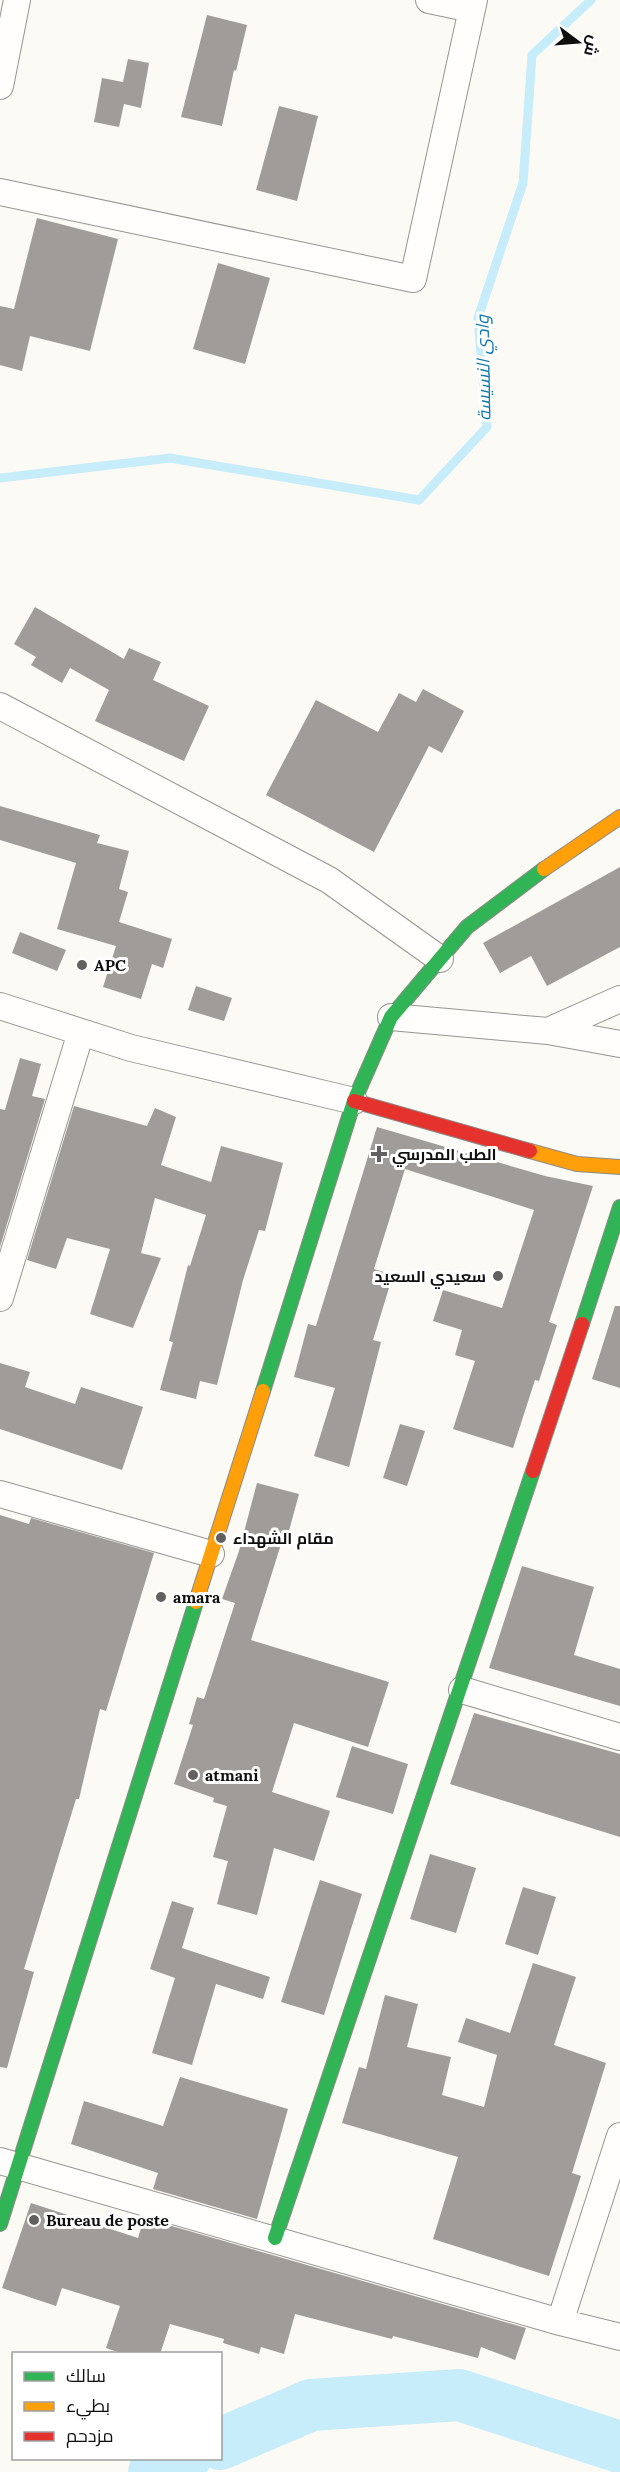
<svg xmlns="http://www.w3.org/2000/svg" width="620" height="2472" font-family="Lora,Cairo,serif">
  <rect width="100%" height="100%" fill="#fcfaf4"/>
  <g fill="none" stroke-linecap="round" stroke-linejoin="round">
    <path stroke="#c7edfa" stroke-width="9" d="M0,478L170,458L419,500L487,427L478,318L523,183L532,55L591,0"/>
    <path stroke="#c7edfa" stroke-width="52" d="M220,2444L311,2405L459,2395L620,2447
      M154,2472L185,2458"/>
  </g>
  <path fill="#a09c99" d="M207,15L247,25L236,71L234,70L222,126L181,117Z
    M128,59L149,63L141,108L124,104L119,127L94,122L102,78L123,82Z
    M279,106L318,116L297,201L256,190Z
    M37,218L118,239L90,351L30,336L22,371L0,365V306L14,309Z
    M218,263L270,278L245,364L193,349Z
    M35,607L124,659L129,648L161,662L153,680L209,706L184,761L95,721L109,690L70,668L62,683L31,665L36,657L14,644Z
    M423,689L464,711L442,753L429,746L374,852L266,795L316,700L378,732L399,693L416,702Z
    M0,806L100,835L97,843L129,851L119,889L128,892L119,922L172,939L163,968L152,964L141,999L103,987L116,946L57,929L76,863L0,840Z
    M620,867V947L547,986L531,956L500,973L483,943Z
    M20,932L66,950L57,971L12,953Z
    M196,986L232,998L224,1021L188,1010Z
    M20,1058L41,1064L32,1096L45,1099L0,1247V1109L5,1110Z
    M74,1106L147,1126L155,1108L176,1117L161,1165L211,1182L221,1146L283,1163L265,1231L259,1230L243,1280L217,1385L200,1381L196,1399L160,1390L173,1342L169,1341L188,1265L190,1266L206,1215L155,1198L141,1253L161,1258L133,1328L90,1314L110,1249L67,1238L56,1269L27,1260Z
    M377,1127L545,1176L593,1186L549,1322L557,1325L539,1381L535,1380L513,1448L453,1429L475,1361L455,1355L462,1330L433,1321L443,1290L502,1308L534,1210L405,1169L374,1269L393,1275L373,1340L381,1342L349,1467L314,1456L335,1388L294,1377L308,1324L316,1326Z
    M615,1306H620V1388L592,1379Z
    M0,1363L30,1372L25,1387L75,1404L81,1387L143,1407L122,1470L0,1429Z
    M400,1424L425,1431L407,1486L383,1478Z
    M257,1483L299,1494L286,1542L282,1541L251,1640L389,1682L368,1747L294,1723L272,1792L330,1811L314,1861L274,1848L257,1915L217,1904L228,1861L213,1857L227,1806L213,1802L214,1798L174,1784L193,1725L189,1724L197,1697L204,1699L235,1603L222,1599L239,1551Z
    M0,1515L29,1524L31,1518L154,1553L106,1711L100,1709L79,1799H76L24,1969L34,1972L7,2068L0,2067Z
    M522,1566L594,1587L574,1655L620,1669V1706L489,1668Z
    M474,1713L620,1754V1837L450,1784Z
    M352,1746L408,1764L393,1814L336,1797Z
    M430,1854L476,1868L456,1933L410,1919Z
    M320,1880L362,1894L324,2015L281,2002Z
    M523,1887L556,1897L538,1955L505,1944Z
    M172,1901L194,1908L182,1948L270,1977L263,1999L216,1984L192,2065L152,2053L175,1978L150,1969Z
    M533,1963L576,1977L554,2045L606,2063L572,2173L581,2176L549,2276L433,2239L458,2157L342,2123L359,2067L366,2069L385,1995L418,2004L407,2047L451,2057L442,2095L484,2107L497,2055L458,2042L466,2018L510,2033Z
    M180,2077L288,2109L257,2219L153,2189L158,2173L71,2144L84,2101L163,2126Z
    M31,2203L138,2238L144,2218L526,2328L515,2360L481,2347L478,2358L393,2336L392,2339L295,2314L284,2354L261,2347L259,2354L223,2343L224,2339L170,2324L160,2354H123L106,2348L120,2306L62,2288L56,2306L2,2288Z"/>
  <g fill="none" stroke-linecap="round" stroke-linejoin="round">
    <defs>
      <path id="street" d="M429,0L472,9
        M0,86L17,0
        M0,192L413,279L474,0
        M0,706L329,880L440,959
        M0,1006L131,1048L354,1101
        M391,1017L548,1031L620,1044
        M548,1031L620,999
        M0,1298L81,1032
        M0,1494L211,1554
        M462,1690L620,1737
        M0,2161L560,2322L620,2337
        M560,2322L620,2136"/>
      <path id="fast" d="M582,1324L620,1207
        M263,1391L354,1101L391,1017L467,927L544,869
        M0,2224L196,1602
        M275,2238L533,1471"/>
      <path id="slow" d="M544,869L620,817
        M530,1151L577,1164L620,1167
        M196,1602L263,1391"/>
      <path id="jam" d="M354,1101L530,1151
        M533,1471L582,1324"/>
    </defs>
    <use href="#street" stroke="#969592" stroke-width="28"/>
    <use href="#fast" stroke="#8c8b89" stroke-width="16"/>
    <use href="#slow" stroke="#8c8b89" stroke-width="16"/>
    <use href="#jam" stroke="#8c8b89" stroke-width="16"/>
    <use href="#street" stroke="#fffefd" stroke-width="26"/>
    <use href="#fast" stroke="#30b455" stroke-width="14"/>
    <use href="#slow" stroke="#ff9f0a" stroke-width="14"/>
    <use href="#jam" stroke="#e5322d" stroke-width="14"/>
  </g>
  <g fill="#62615f" stroke="#fff" stroke-width="2">
    <circle cx="82" cy="965" r="6"/>
    <path d="M376 1145h6v6h6v6h-6v6h-6v-6h-6v-6h6z"/>
    <circle cx="498" cy="1276" r="6"/>
    <circle cx="221" cy="1538" r="6"/>
    <circle cx="161" cy="1597" r="6"/>
    <circle cx="193" cy="1775" r="6"/>
    <circle cx="34" cy="2220" r="6"/>
  </g>
  <g text-anchor="middle" dominant-baseline="central" stroke-width="6" stroke-linejoin="round" paint-order="stroke">
    <g font-size="16" font-weight="bold" fill="#0f0f0f" stroke="#fff" text-anchor="start">
      <text x="94" y="965">APC</text>
      <text x="392" y="1154">الطب المدرسي</text>
      <text x="486" y="1276" text-anchor="end">سعيدي السعيد</text>
      <text x="233" y="1538">مقام الشهداء</text>
      <text x="173" y="1597">amara</text>
      <text x="205" y="1775">atmani</text>
      <text x="46" y="2220">Bureau de poste</text>
    </g>
    <g font-size="18" font-style="italic" fill="#0b77af" stroke="#fff">
      <text transform="translate(483 368) rotate(-91)">وادي النسيسة</text>
    </g>
  </g>
  <rect x="12" y="2352" width="210" height="108" fill="#ffffff" stroke="#9f9f9f" stroke-width="1.5"/>
  <rect x="24" y="2372" width="30" height="9" fill="#30b455" stroke="#9f9f9f" stroke-width="1.5"/>
  <text x="66" y="2382" font-size="18" fill="#0f0f0f">سالك</text>
  <rect x="24" y="2402" width="30" height="9" fill="#ff9f0a" stroke="#9f9f9f" stroke-width="1.5"/>
  <text x="66" y="2412" font-size="18" fill="#0f0f0f">بطيء</text>
  <rect x="24" y="2432" width="30" height="9" fill="#e5322d" stroke="#9f9f9f" stroke-width="1.5"/>
  <text x="66" y="2442" font-size="18" fill="#0f0f0f">مزدحم</text>
  <g transform="translate(578 42) rotate(106)" stroke="#ffffff" stroke-width="4.5" paint-order="stroke">
  <path d="M0-4.5L10 22L0 15L-10 22Z" fill="#0f0f0f"/>
  <text y="-9" font-size="16" font-weight="bold" text-anchor="middle" fill="#0f0f0f">ش</text>
  </g>
</svg>
